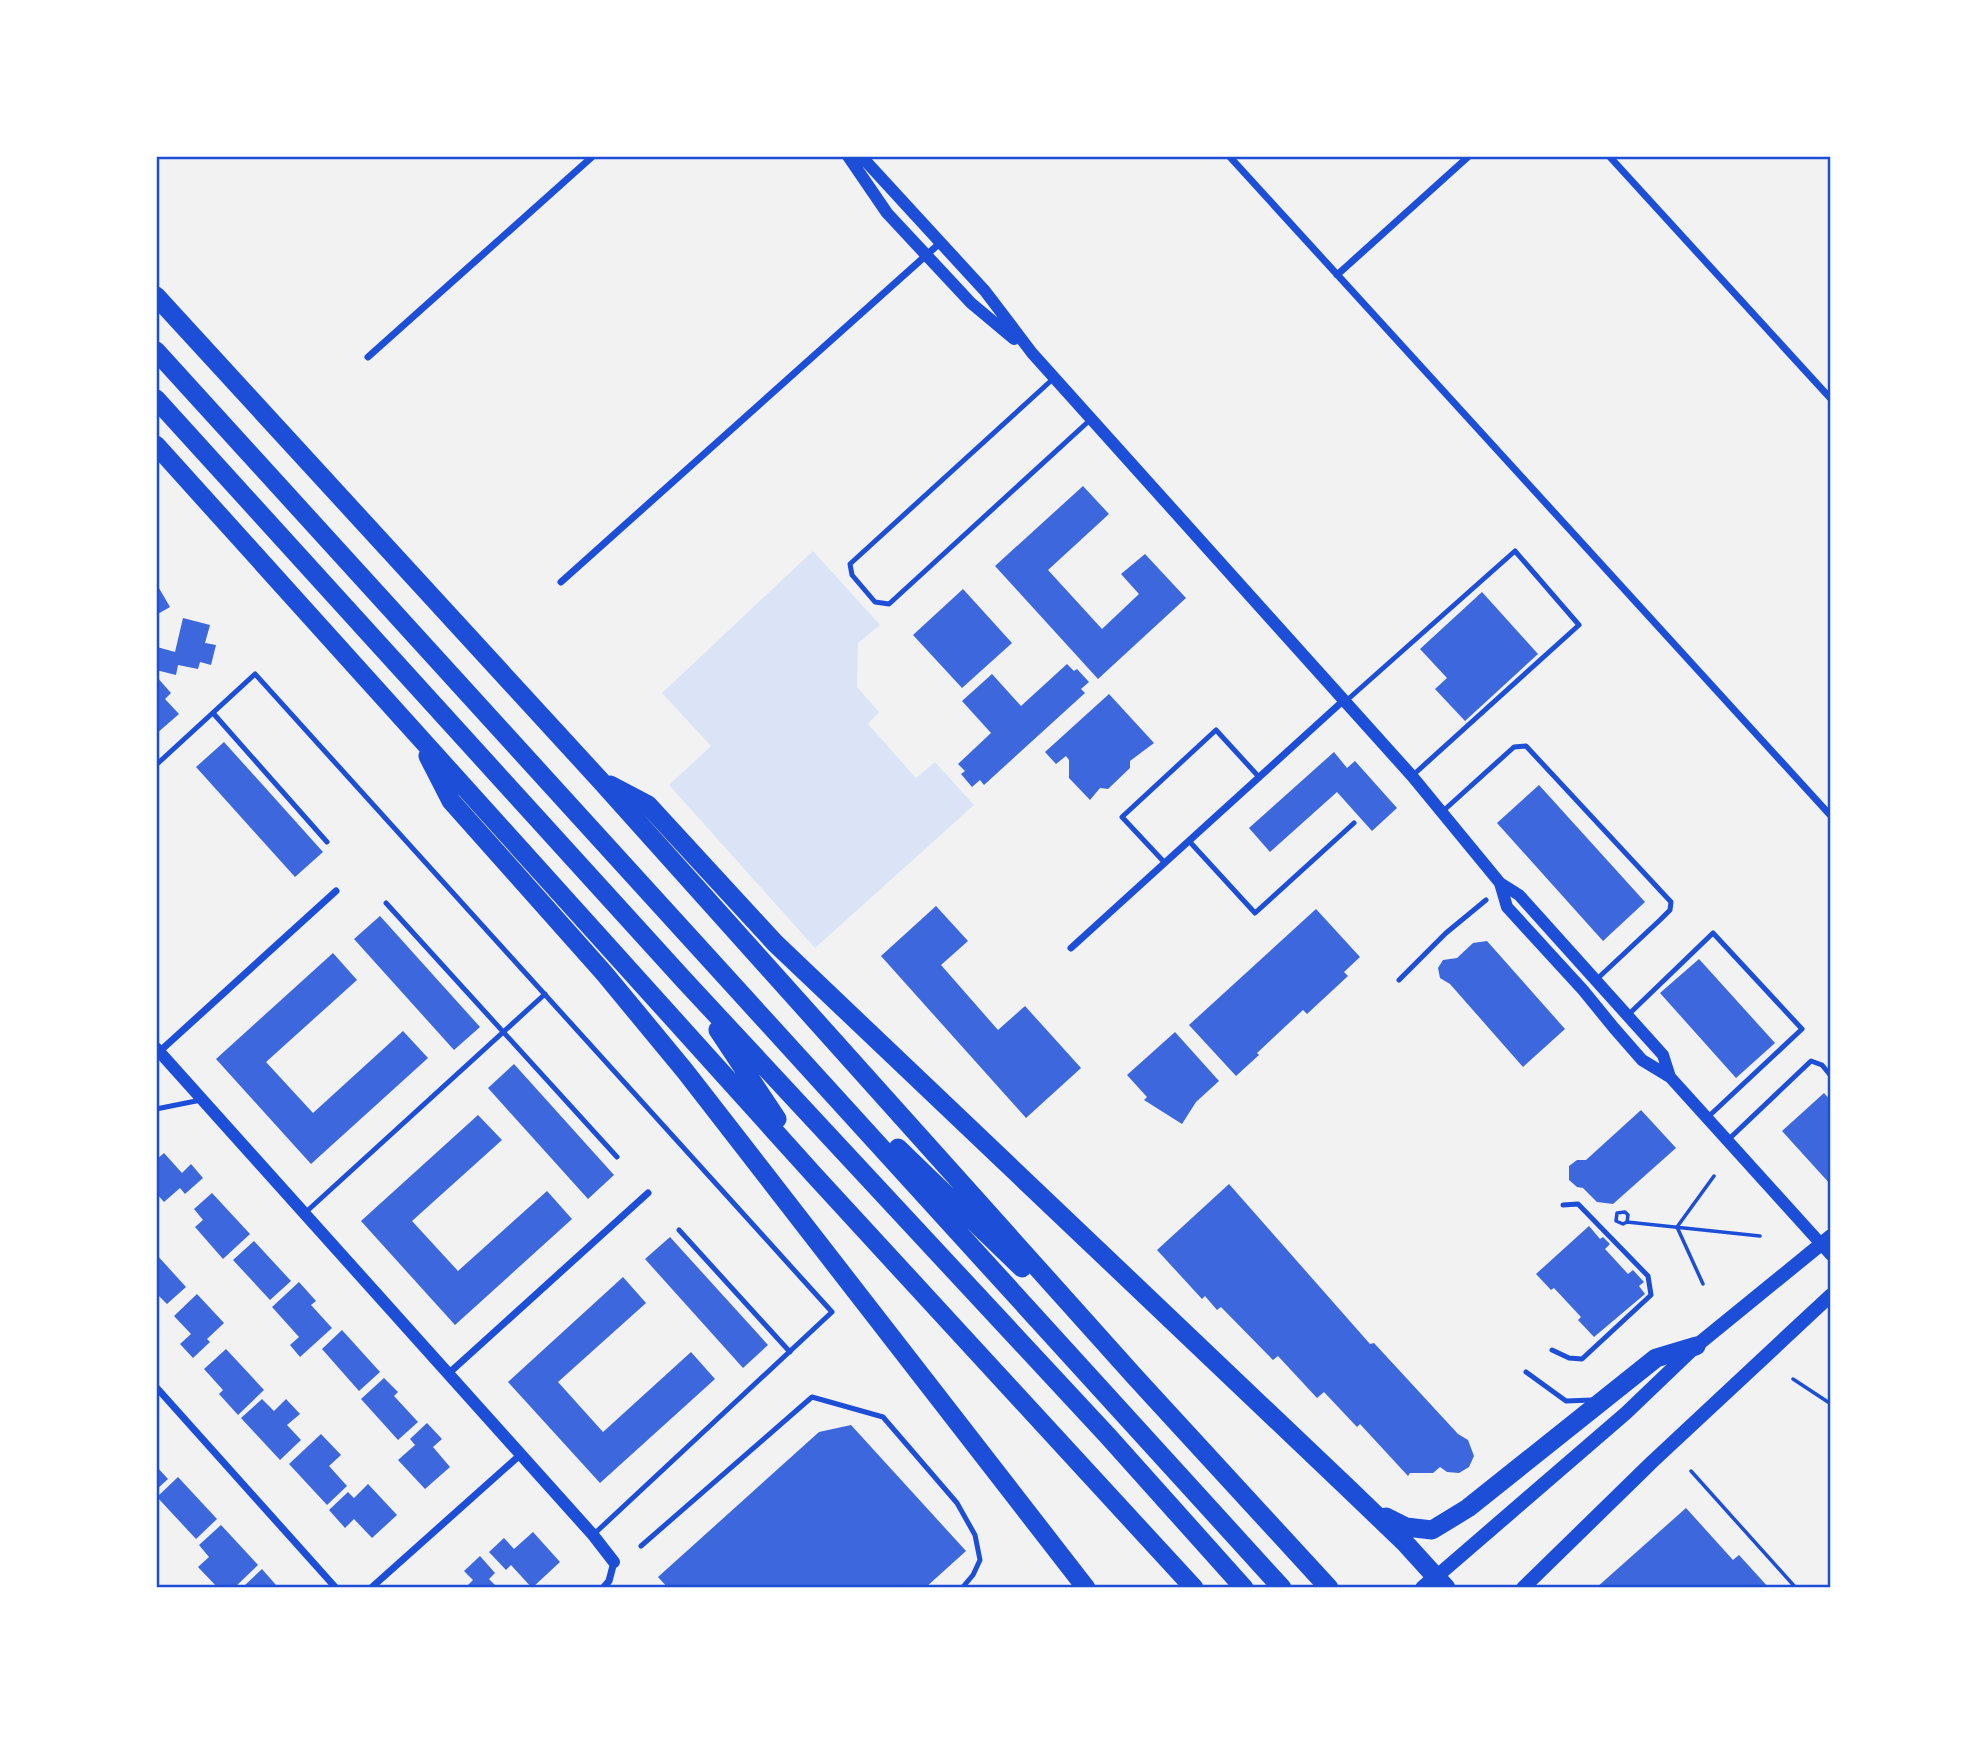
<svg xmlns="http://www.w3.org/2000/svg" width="1987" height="1744" font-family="'IBM Plex Sans',sans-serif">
  <rect width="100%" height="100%" fill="#f2f2f2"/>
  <path fill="#dbe4f7" d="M813,551L880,625L858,643L857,687L879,712L868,724L916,778L935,762L974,805L815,948L669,785L711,746L662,693Z"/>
  <path fill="#3d67dc" d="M1083,486L1109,514L1048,570L1102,629L1139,594L1121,574L1145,554L1186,598L1098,679L995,566Z
    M156,583L170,607L156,615Z
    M963,589L1012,643L962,688L913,635Z
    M1482,592L1538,654L1465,721L1435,689L1447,678L1420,649Z
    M183,618L210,625L205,643L216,645L211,665L200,662L198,669L178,665L176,675L156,670L157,647L175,652Z
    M1067,664L1074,671L1077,669L1089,682L1081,689L1085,693L984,785L980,780L972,787L961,774L965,771L958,764L991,733L962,701L992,674L1021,706Z
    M156,676L171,693L165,699L179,714L156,734Z
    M1109,694L1154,743L1130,761V768L1108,789L1100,788L1090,800L1069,778V760L1066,756L1056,764L1045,752Z
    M224,742L323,852L295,877L196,767Z
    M1334,752L1347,768L1355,761L1397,808L1372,831L1337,792L1270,852L1249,828Z
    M1539,785L1645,902L1603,941L1497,823Z
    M936,906L968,941L941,965L998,1030L1025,1006L1081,1068L1026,1118L881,956Z
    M1316,909L1360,957L1344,972L1348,976L1307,1014L1303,1010L1257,1053L1259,1055L1236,1076L1189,1025Z
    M380,916L480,1027L454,1050L354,939Z
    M1487,941L1565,1029L1523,1067L1450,984L1440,978L1438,968L1443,960L1457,958L1473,943Z
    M333,953L357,980L266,1062L313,1113L403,1031L428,1058L311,1164L216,1059Z
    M1699,959L1775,1043L1736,1078L1660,993Z
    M1175,1032L1219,1081L1196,1102L1182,1124L1144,1100L1147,1097L1127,1075Z
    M514,1064L614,1175L588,1199L488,1088Z
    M1824,1093L1831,1101V1185L1782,1131Z
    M1641,1110L1676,1148L1613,1204L1597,1202L1583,1188L1577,1187L1569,1180V1166L1577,1160H1586Z
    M478,1115L502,1140L412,1221L458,1271L547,1191L572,1219L455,1325L361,1221Z
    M164,1153L182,1173L191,1164L203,1178L185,1194L180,1188L164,1202L156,1193V1160Z
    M1229,1184L1370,1344L1374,1343L1458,1434L1468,1440L1474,1456L1469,1467L1459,1473L1447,1472L1440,1467L1433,1473H1410L1408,1476L1360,1424L1357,1427L1324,1392L1317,1398L1278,1356L1273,1360L1221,1307L1217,1310L1205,1296L1202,1299L1157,1250Z
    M212,1193L250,1234L223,1259L195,1227L203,1220L194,1209Z
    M1589,1226L1600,1239L1603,1237L1610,1244L1605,1249L1628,1274L1633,1270L1644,1282L1639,1286L1645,1294L1594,1337L1578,1320L1581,1317L1554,1288L1551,1290L1536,1274Z
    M670,1237L768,1345L743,1368L645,1259Z
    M254,1241L291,1281L270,1300L233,1260Z
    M156,1254L186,1287L167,1304L156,1293Z
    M623,1277L646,1303L558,1382L603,1432L691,1352L715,1379L600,1483L508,1382Z
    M299,1282L316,1301L311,1305L332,1328L300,1357L290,1345L299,1337L272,1307Z
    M197,1294L224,1323L207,1339L210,1342L193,1358L180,1344L191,1334L174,1316Z
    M342,1330L380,1372L359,1391L322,1349Z
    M226,1349L264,1390L238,1415L219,1394L223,1390L204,1369Z
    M384,1378L398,1392L394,1396L418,1422L398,1440L361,1399Z
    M262,1399L274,1411L286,1399L300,1414L287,1425L301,1440L280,1460L241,1418Z
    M427,1423L442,1439L433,1447L450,1467L425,1489L398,1460L415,1445L410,1439Z
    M851,1425L966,1551L925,1588H668L658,1577L819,1432Z
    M321,1434L341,1455L329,1466L347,1486L327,1505L289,1464Z
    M156,1466L168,1479L156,1490Z
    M178,1477L217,1519L196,1539L157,1497Z
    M368,1484L397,1515L372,1538L354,1519L345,1528L329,1510L348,1492L354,1498Z
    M1686,1508L1733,1560L1739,1555L1769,1588H1596Z
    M221,1525L258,1565L234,1588H218L198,1567L209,1557L199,1545Z
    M533,1532L560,1562L532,1588L511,1565L506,1570L489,1552L504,1538L514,1549Z
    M480,1556L495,1573L489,1579L498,1588H465L473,1580L464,1571Z
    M262,1569L276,1585L273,1588H245L244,1586Z"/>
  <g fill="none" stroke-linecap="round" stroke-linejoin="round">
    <path stroke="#1d4ed8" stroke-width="3.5" d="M1627,1222L1628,1215L1625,1212L1617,1213L1616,1221L1623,1224L1627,1222L1760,1236
      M1703,1284L1677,1227L1714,1176
      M1793,1379L1831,1404
      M1691,1471L1796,1588"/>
    <path stroke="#1d4ed8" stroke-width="5" d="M1054,378L850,564L852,575L875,602L889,604L1090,420
      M1346,701L1515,551L1579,625L1412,776
      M213,713L327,842
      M156,765L255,674L832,1312L593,1535
      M1442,812L1514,747L1526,746L1671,902L1670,910L1660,920L1597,979
      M1189,841L1255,913L1354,823
      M1165,863L1122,817L1216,730L1259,777
      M386,903L617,1157
      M1399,980L1446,933L1486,900
      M1628,1015L1713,933L1802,1029L1708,1117
      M156,1109L201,1100
      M1729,1139L1811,1061L1822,1065L1831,1076
      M306,1212L545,994
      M679,1230L790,1352
      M1552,1350L1569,1358L1582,1359L1651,1295L1648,1276L1578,1204L1563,1205
      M1526,1372L1566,1401L1592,1400
      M641,1546L812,1397L883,1417L957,1503L975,1535L980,1560L973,1575L962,1588"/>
    <path stroke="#1d4ed8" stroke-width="7" d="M1229,156L1831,816
      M1609,156L1831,399
      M1337,275L1469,156
      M368,357L593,156
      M561,582L941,242
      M1071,948L1344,700
      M159,1052L336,891
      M448,1374L648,1193
      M156,1387L336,1588
      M371,1588L520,1455
      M603,1588L609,1581L614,1562"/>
    <path stroke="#1d4ed8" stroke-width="12" d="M848,156L887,213L971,303L1014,339
      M861,156L985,291L1032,353L1412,776L1500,883L1519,895L1663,1055L1670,1077
      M1500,883L1507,907L1583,990L1614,1028L1642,1060L1670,1077L1831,1255
      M156,1048L593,1535L614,1562"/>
    <path stroke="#1d4ed8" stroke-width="14" d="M1436,1577L1626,1413L1696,1346L1831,1236
      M1523,1588L1652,1462L1831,1295"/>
    <path stroke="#1d4ed8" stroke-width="16" d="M1423,1588L1436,1577"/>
    <path stroke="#1d4ed8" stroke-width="19" d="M156,296L600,780L1136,1378L1329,1588
      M156,351L1282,1588
      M156,399L684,980L1107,1435L1244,1588
      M156,445L815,1176L1194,1588
      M428,756L451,801L604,973L685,1071L1086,1588
      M610,785L648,805L775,943L1350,1490L1406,1544L1446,1588
      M718,1030L777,1119
      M898,1148L1022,1268
      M1386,1517L1406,1527L1432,1530L1468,1508L1656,1358L1696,1346"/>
  </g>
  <rect width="1987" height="1744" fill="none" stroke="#ffffff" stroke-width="315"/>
  <rect x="158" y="158" width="1671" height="1428" fill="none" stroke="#1d4ed8" stroke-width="2.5"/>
</svg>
